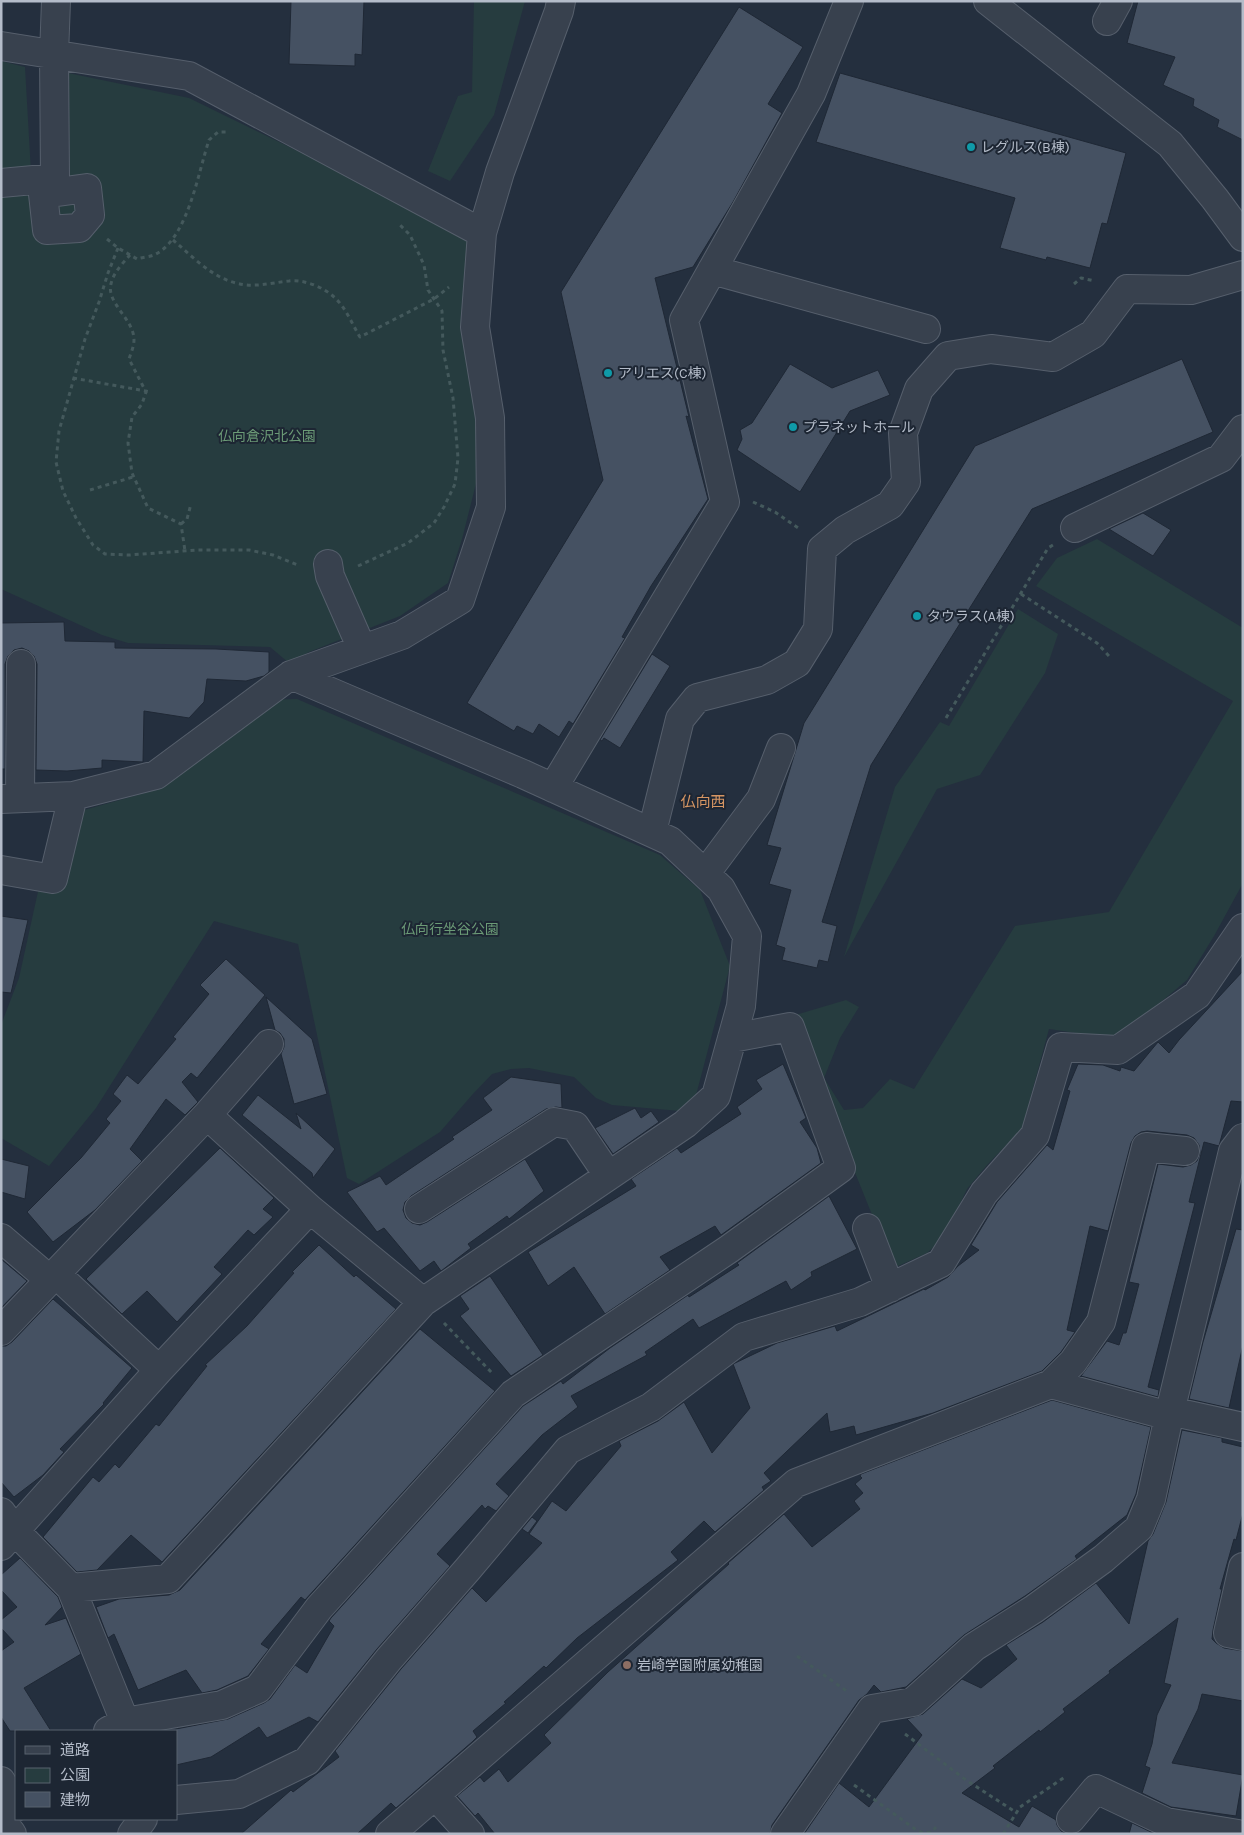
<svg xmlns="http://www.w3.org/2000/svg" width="1244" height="1835" font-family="Karla,'Noto Sans JP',sans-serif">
  <rect width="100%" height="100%" fill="#242f3e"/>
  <path fill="#263c3f" d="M474,1H525L494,115L450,181L428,171L458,96L472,92Z
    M1,61L25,67L32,190L70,180L68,73L189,98L439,220L470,241L465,312L481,464L462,539L448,583L400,616L309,652L289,663L270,647L128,643L102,635L1,589Z
    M1097,539L1243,628V883L1214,936L1187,980L1117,1039L1049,1029L1022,1129L987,1165L967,1189L948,1229L938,1243L927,1253L898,1266L891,1262L792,1016L846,1000L859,1007L840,1038L824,1078L844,1110L863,1108L890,1079L914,1089L1015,926L1109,912L1233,701L1036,586L1057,558Z
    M1018,609L1058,634L1045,673L980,775L937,789L844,957L895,787L940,722L949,726Z
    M297,699L660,855L700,890L730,966L695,1099L680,1111L612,1105L596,1098L574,1077L529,1068L511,1069L492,1074L472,1095L440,1132L359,1184L347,1178L298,944L214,921L96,1108L49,1166L1,1138V1025L19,978L39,887H65L77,812L152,791L262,700Z"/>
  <path fill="#455162" stroke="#1f2835" d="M291,1H364L362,55L355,54V66L289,64Z
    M1138,1H1243V140L1217,127L1219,120L1193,106L1194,99L1163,85L1175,57L1127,43Z
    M739,7L803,47L768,104L782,113L733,202L693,267L655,278L689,417L686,416L708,499L651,586L622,637L625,638L573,724L569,721L559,737L539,724L533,734L517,726L514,731L467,703L603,480L561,292Z
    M840,73L1126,153L1107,224L1102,223L1090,268L1047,257L1046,260L1000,248L1015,198L816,142Z
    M1182,359L1213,432L1032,509L871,765L822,922L837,926L828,962L819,960L817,968L782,960L785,948L776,945L791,890L769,884L781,848L767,845L804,723L975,446Z
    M790,364L832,388L878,370L890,395L850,411L800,492L737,450L742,439L740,430L752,423Z
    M1143,513L1171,530L1153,556L1109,529Z
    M64,622L65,641L115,642V648L216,649L269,652V672L264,676L246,681L207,679L204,702L189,718L144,711L143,762L102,760V768L67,771L36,770L37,664L34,656L29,651L22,648L14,650L8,656L5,664V769H1V623Z
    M652,654L670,666L620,748L604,738L602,741L600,740Z
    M1,916L28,920L11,993L1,992Z
    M226,959L265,995L197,1078L191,1073L182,1082L198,1102L185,1115L166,1099L130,1149L142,1161L95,1210L53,1242L27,1212L81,1158L110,1123L106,1119L121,1101L113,1094L127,1075L138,1084L176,1039L173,1037L209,994L200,985Z
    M1243,971V1102L1231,1101L1219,1146L1204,1142L1189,1202L1195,1203L1148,1387L1159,1390L1158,1397L1081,1376L1107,1341L1119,1345L1123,1333H1126L1139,1284L1129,1282L1158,1164L1183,1167L1191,1165L1197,1161L1200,1153L1199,1145L1194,1138L1187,1135L1147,1131L1141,1132L1135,1136L1131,1143L1108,1231L1090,1226L1067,1330L1075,1332L1061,1352L1042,1371L933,1413L856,1435L854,1426L830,1432L827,1413L764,1473L771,1481L762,1487L764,1490L715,1532L704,1521L671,1552L678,1560L577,1638L546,1668L544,1666L504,1702L506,1703L473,1731L477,1737L472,1742L396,1808L391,1803L357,1834H241L291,1790L293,1792L339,1757L335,1751L401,1669L472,1588L486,1602L542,1543L529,1534L552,1501L566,1511L621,1446L619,1441L658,1421L684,1402L712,1453L750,1408L733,1364L777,1343L835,1326L837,1331L924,1289L925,1290L948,1277L958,1266L979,1250L971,1245L997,1202L1047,1145L1053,1150L1070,1091L1067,1090L1078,1064L1103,1065L1120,1071L1121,1067L1134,1071L1158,1042L1169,1053L1179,1040Z
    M266,997L312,1039L327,1094L294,1104L281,1054L284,1047V1039L280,1033L275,1030Z
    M783,1064L806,1118L800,1122L817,1148L821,1163L721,1235L715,1226L660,1257L670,1270L605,1314L574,1267L548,1286L528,1252L636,1186L631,1179L677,1148L681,1153L741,1114L737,1107L762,1089L756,1080Z
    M511,1077L561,1084L562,1108L556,1107L546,1109L411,1196L405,1202L403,1210L406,1218L412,1223L420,1225L427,1222L525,1159L544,1191L509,1219L507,1216L468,1244L471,1248L441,1271L434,1261L420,1271L384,1228L377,1232L347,1192L380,1176L386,1185L454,1139L452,1137L492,1110L483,1098Z
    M258,1095L301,1129L296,1113L335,1149L313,1178L312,1173L242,1115Z
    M635,1108L641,1118L651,1111L659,1122L613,1154L595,1128Z
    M220,1148L274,1198L263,1209L273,1217L254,1235L248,1230L214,1267L222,1274L177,1322L147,1291L122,1314L86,1279Z
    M1,1159L29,1166L25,1199L1,1192Z
    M829,1196L857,1249L811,1272L812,1276L791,1290L786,1281L699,1328L693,1319L645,1352L647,1355L571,1396L578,1407L542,1435L496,1484L509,1496L496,1511L488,1506L485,1509L482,1505L437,1554L450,1566L377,1649L318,1722L309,1717L267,1738L259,1727L211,1757L176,1765V1729L228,1719L264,1703L270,1699L295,1665L307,1673L334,1626L329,1621L331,1618L523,1406L561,1381L563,1384L610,1348L688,1295L689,1297L739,1265L737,1263Z
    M1236,1229L1243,1230V1345L1229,1408L1189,1399L1203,1342Z
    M319,1245L354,1277L356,1275L396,1309L162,1562L131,1535L97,1570L77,1572L43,1537L93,1477L99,1482L115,1464L119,1468L156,1424L159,1426L207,1366L205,1365L247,1326L294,1273L292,1272Z
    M1,1259L27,1281L1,1308Z
    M490,1276L543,1355L511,1376L460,1316L469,1309L460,1296Z
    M53,1299L132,1368L103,1403L104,1404L60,1449L64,1452L43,1475L14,1497L1,1482V1346H6L12,1342Z
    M420,1329L495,1391L305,1600L301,1597L261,1644L269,1649L248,1676L217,1690L202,1693L186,1670L138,1690L114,1634L108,1638L96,1607L119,1599L169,1595L180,1590Z
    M1052,1400L1151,1427L1136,1494L1127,1515L1075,1556L1077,1559L1025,1596L964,1635L906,1687L881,1692L874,1685L867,1694L859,1700L772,1825L770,1834H495L478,1813L475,1816L457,1796L480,1777L484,1782L499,1769L508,1782L551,1743L544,1735L608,1672L729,1564L728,1563L784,1514L812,1547L860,1509L854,1501L863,1493L855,1484L862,1478L860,1476L861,1474Z
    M1182,1430L1222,1438V1442L1243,1447V1513L1236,1540L1234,1539L1220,1589H1222L1213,1630L1212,1639L1216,1643L1224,1648L1243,1651V1701L1202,1694L1198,1709L1172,1763L1243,1775L1236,1816L1171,1807L1142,1793L1150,1768L1145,1766L1152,1744L1157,1715L1171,1685L1164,1683L1178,1618L1109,1671L1110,1673L1063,1709L1065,1712L1040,1732L1039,1730L993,1766L995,1768L962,1793L1019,1827L1032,1806L1056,1820L1057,1825L1061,1831L1067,1834H804L839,1783L869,1807L922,1735L907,1719L923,1714L962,1679L981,1688L1017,1659L1006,1645L1043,1622L1096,1583L1129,1624L1148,1541L1153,1534L1166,1502Z
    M532,1517L537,1521L528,1533L522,1529Z
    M20,1558L58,1597L62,1607L45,1625L66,1618L81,1654L24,1688L51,1731H10L1,1717V1651L14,1642L1,1628V1620L17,1607L1,1590V1575Z
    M1132,1823L1151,1832V1834H1129Z"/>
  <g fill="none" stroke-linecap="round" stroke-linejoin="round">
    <defs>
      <path id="minor" d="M988,1L1170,144L1215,199L1243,237
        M1107,21L1118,1
        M1,46L189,76L482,233
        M1,183L55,178L54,55L56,1
        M87,188L90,215L79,228L47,230L43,194Z
        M712,270L926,329
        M1075,528L1221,458L1243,429
        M328,564L330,576L362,649
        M553,788L725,502L684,320L811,94L849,1
        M20,798L21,664
        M1,799L73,796L156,775L291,675L402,635L460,600L491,507L490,418L475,327L482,233L500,172L559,11L561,1
        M652,832L680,719L697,698L767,680L797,663L818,629L822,549L845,530L890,505L906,482L903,433L919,389L948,356L991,349L1053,357L1093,334L1127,289L1191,290L1243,275
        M1,870L53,879L73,796
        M705,874L761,799L781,748
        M207,1115L269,1044
        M419,1209L554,1122L575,1126L608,1175
        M867,1228L890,1288
        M1,1238L50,1280
        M56,1274L159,1370
        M1,1331L207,1115L310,1209
        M1051,1384L1073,1362L1101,1322L1146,1147L1185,1151
        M1170,1411L1243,1427
        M1,1512L15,1531L71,1588L168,1579L423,1302
        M1,1546L159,1370L310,1209L423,1302L685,1124L716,1096L741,1006L747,936L721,889L670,841L523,774L291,675
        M1243,1567L1228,1633L1243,1636
        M71,1588L125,1722
        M108,1731L125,1722L222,1705L258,1689L319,1608L513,1394L729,1249L841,1168L790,1027L732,1038
        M1,1781L16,1807
        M435,1795L470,1834
        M176,1800L239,1794L307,1761L389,1659L467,1570L568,1450L651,1407L744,1337L860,1302L941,1263L984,1193L1035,1135L1061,1047L1118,1050L1197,995L1243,928
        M1071,1819L1096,1789L1166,1822L1238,1834
        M1,1820L12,1834
        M132,1834L143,1819
        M390,1834L796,1483L1051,1384L1169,1416L1233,1151L1243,1138
        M785,1834L872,1709L913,1702L974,1647L1034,1609L1103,1559L1139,1528L1151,1499L1169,1416"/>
    </defs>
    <use href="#minor" stroke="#565f6c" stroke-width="30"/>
    <path stroke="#44595c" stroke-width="3" stroke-dasharray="4 4" stroke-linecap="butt" d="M107,239L118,248L137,259C143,257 151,257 156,254C188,237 198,173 209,140L218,132H228
      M173,240C192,256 211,277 236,283C254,288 270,283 289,281C303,279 324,287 335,298C346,308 352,324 360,337L434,299L449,287
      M118,248L108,273L99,302L85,339L59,431L56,462L63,491L76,518L93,545L105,554L129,555L198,550H249L273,555L298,565
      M130,255C123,263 113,273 111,284C106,303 134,319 134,340C134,346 131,353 129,359L146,392L142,404L132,417L128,443L132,473L148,508L181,524L185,551
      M1074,284L1081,278L1095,281
      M73,378L151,392
      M90,490L133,477
      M753,502L775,512L801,530
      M181,524L187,519L191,504
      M358,566L408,543L434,523L444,507L455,484L458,458L453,398L443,350L442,311L428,290L424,265L410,235L400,225
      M1021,594L1097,643L1109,656
      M946,718L1048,548L1053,545
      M444,1323L493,1374
      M797,1656L848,1692
      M905,1734L966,1780L1017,1813
      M854,1785L915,1829L923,1833L932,1832L936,1827
      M1003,1834L1020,1807L1065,1777"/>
    <use href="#minor" stroke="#38414e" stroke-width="28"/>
  </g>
  <g fill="#0f9aa8" stroke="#1d2633" stroke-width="2">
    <circle cx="971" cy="147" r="5"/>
    <circle cx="608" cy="373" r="5"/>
    <circle cx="793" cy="427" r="5"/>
    <circle cx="917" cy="616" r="5"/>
  </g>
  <circle fill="#8d6e63" stroke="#1d2633" stroke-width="2" cx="627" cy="1665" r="5"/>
  <g text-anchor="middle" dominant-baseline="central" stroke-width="4" stroke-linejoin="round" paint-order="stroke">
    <g font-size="14" fill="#b4bcc9" stroke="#1d2633" text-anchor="start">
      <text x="981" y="147">レグルス(B棟)</text>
      <text x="618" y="373">アリエス(C棟)</text>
      <text x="803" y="427">プラネットホール</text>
      <text x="927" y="616">タウラス(A棟)</text>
      <text x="637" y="1665">岩崎学園附属幼稚園</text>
    </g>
    <g font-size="14" fill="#6b9a76" stroke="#1d2633">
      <text x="267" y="436">仏向倉沢北公園</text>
      <text x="450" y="929">仏向行坐谷公園</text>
    </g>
    <g font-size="15" fill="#d59563" stroke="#1d2633">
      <text x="703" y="802">仏向西</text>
    </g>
  </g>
  <rect width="1244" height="1835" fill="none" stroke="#b4bcc9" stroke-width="5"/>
  <rect x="15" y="1730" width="162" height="90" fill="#1d2633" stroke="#59626f"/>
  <rect x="25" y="1746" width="25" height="8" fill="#38414e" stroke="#59626f"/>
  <text x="60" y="1755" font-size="15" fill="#b4bcc9">道路</text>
  <rect x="25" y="1768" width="25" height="15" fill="#263c3f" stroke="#59626f"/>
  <text x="60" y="1780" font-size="15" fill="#b4bcc9">公園</text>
  <rect x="25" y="1792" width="25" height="15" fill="#455162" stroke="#59626f"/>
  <text x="60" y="1805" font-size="15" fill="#b4bcc9">建物</text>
</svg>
